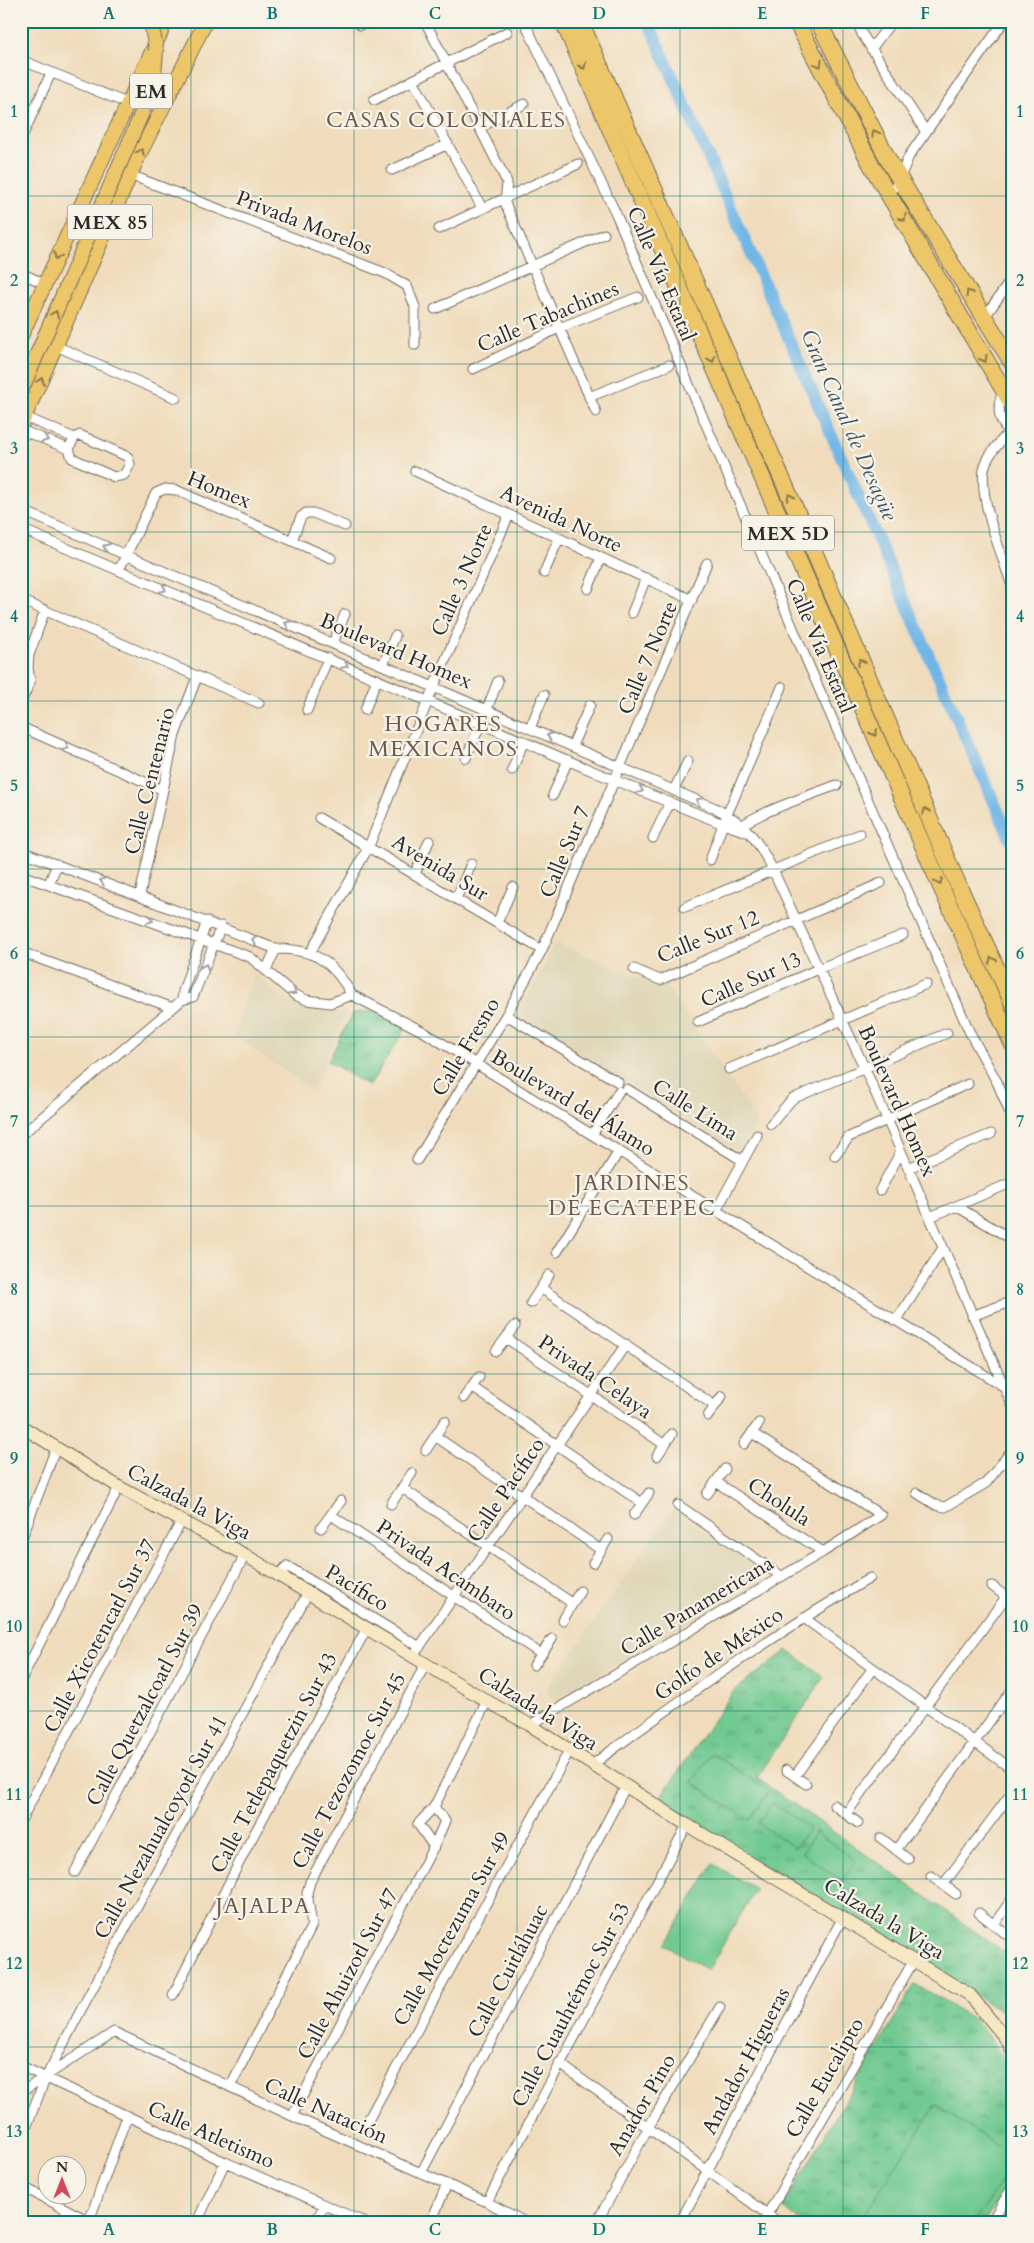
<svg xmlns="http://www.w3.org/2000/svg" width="1034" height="2243" font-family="Cardo,serif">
  <defs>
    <pattern id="park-tufts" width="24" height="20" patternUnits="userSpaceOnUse" patternTransform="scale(1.25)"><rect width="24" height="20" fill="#6fc990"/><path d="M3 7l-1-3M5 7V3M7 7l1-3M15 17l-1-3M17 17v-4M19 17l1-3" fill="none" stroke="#5ba376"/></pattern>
  </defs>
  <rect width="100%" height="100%" fill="#f7f3e8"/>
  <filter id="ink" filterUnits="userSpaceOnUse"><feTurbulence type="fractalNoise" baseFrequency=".02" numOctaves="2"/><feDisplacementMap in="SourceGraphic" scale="10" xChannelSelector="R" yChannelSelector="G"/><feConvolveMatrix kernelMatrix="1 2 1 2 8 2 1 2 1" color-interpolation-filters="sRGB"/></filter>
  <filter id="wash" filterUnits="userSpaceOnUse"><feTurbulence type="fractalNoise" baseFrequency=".0096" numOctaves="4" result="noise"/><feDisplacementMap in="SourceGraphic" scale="20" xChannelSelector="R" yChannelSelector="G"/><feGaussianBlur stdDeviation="1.12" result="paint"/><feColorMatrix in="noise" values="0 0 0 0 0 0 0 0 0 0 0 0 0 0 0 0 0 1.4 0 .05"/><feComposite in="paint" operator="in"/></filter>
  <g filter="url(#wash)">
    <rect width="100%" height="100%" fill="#f0dcbc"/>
    <path fill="#dfd7b7" d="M555,942L659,986L664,983L758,1122L739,1152L514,1013L540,974Z
      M253,973L282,998L318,1011L346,1013L313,1091L234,1036Z
      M672,1510L769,1574L555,1700L546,1690Z"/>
    <path fill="url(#park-tufts)" stroke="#4d7a5e" d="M368,1011L380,1012L406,1028L369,1086L328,1061L353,1013Z
      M787,1650L824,1677L757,1778L1013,1958V2018L658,1801L733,1692Z
      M915,1984L975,2020L1013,2069V2176L984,2222H802L782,2207Z"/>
    <path fill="#6fc990" stroke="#4d7a5e" d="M712,1753L769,1791L749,1820L692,1782Z
      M772,1803L809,1828L795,1848L758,1823Z
      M816,1832L856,1861L842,1881L802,1853Z
      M713,1864L756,1889L708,1970L665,1945Z
      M936,2105L1013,2156V2163L974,2222H859Z"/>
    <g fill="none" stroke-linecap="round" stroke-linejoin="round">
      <path stroke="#70b6e7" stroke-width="12" d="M648,21L1013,845"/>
    </g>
  </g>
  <g filter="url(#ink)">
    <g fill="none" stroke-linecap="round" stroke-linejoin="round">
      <defs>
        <path id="street" d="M425,21L507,182L505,203L596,412
          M524,21L617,216L810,668L970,1033L997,1082L1013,1120
          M857,21L862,34L926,132
          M360,25L368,21
          M871,49L892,21
          M21,60L129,104
          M413,80L482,208
          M374,100L507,32
          M479,128L524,104
          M21,139L51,73
          M392,170L448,144
          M130,175L385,273L407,286L415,307V345
          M887,192L897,185L909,156L1004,21
          M439,229L578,164
          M21,273L45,284
          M435,309L604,234
          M984,318L1013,277
          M56,346L176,398
          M473,369L559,328L638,297
          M1013,382C995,395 994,421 1013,434
          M589,397L669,365
          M25,417L74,438
          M21,430L69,449
          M1009,432C1001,441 986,456 984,470C979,502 1003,557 1013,589
          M80,435L128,457L130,464L124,475L114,477L72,458L69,449L74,438Z
          M415,471L692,600
          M21,510L715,808C747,824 757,839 773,870L865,1069L1013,1407
          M21,529L614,780L723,824L750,833
          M292,540L301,517L306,513H313L345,526
          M119,570L156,493L165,489L176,490L331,558
          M544,573L559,538
          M588,589L601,558
          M23,601L259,703
          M632,613L646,578
          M333,643L345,614
          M383,665L395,636
          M21,702L30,682L28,668L29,655L45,610
          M487,709L498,681
          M307,710L328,658
          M365,710L377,679
          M21,727L163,790
          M530,728L544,695
          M572,746L590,705
          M466,758L481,723
          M512,770L524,741
          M674,790L688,761
          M553,795L568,760
          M319,818L542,950
          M740,828C746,817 821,791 837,785
          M653,838L670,802
          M21,851L276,949C316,949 333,962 352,995
          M710,860L723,824L782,687
          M415,874L429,841
          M21,875L250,957L295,995L307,1000L330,1003L352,995
          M49,884L57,864
          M140,895L175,735L197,677
          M456,899L471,864
          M685,907L860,834
          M497,923L513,887
          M21,952L173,1008
          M310,953L369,846L434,686L509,515
          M634,969L660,980L881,883
          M266,970L276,949
          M352,995L424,1032L1003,1386
          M182,1000L183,991L207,921
          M506,1015L618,1082
          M698,1022L818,969L903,935
          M729,1069L926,984
          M627,1089L743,1161
          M771,1124L792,1099L947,1033
          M21,1135L182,1000L193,997L221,926
          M592,1135L619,1091
          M835,1156L849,1137L968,1084
          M417,1160L506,1015L542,950L707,563
          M908,1168L991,1134
          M880,1190L901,1151
          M956,1206L1013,1240
          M716,1211L757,1135
          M930,1217L1013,1182
          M557,1252L619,1151
          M541,1288L715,1406
          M531,1303L549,1275
          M972,1316L1013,1301
          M896,1321L943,1248
          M506,1338L665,1445
          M496,1351L515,1326
          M472,1387L642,1503
          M464,1398L479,1377
          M708,1416L722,1396
          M435,1436L601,1550
          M744,1444L759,1423
          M426,1450L445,1421
          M657,1456L672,1434
          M716,1482L823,1552
          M402,1488L572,1603
          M917,1493L936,1505L945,1507L986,1483L1013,1449
          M707,1494L725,1469
          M391,1504L412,1473
          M678,1505L781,1576
          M331,1515L541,1654
          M634,1515L649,1493
          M321,1528L341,1501
          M21,1540L56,1448
          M593,1563L608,1539
          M279,1575L287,1566L420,1647
          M992,1586L1013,1602
          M804,1618L1013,1770
          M563,1620L580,1591
          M414,1655L626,1344
          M534,1665L552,1639
          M21,1680L119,1487
          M530,1725L823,1552L881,1515L752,1433
          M592,1765C681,1698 774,1635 870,1578
          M786,1770L806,1784
          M795,1776L873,1668
          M834,1805L858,1823
          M846,1814L1006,1597
          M21,1820L182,1520
          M881,1838L908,1859
          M434,1847L418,1824L434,1807L487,1701
          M896,1850L1013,1689
          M75,1872L245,1555
          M931,1876L956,1894
          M943,1885L1013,1791
          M979,1913L1010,1937
          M994,1924L1013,1898
          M173,1995L246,1849L367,1628
          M559,2063L778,2222
          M21,2066L225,2162L364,2222
          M230,2087L312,1925L307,1893L310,1882L426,1663
          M21,2092L114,2032L292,2116L487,2202L525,2222
          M292,2116L435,1844L445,1821L434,1807
          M366,2124L569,1751
          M21,2140L46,2077L82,2008L308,1593
          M421,2173L626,1786
          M21,2186L91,2222
          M487,2202L687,1825
          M89,2221L127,2116
          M197,2222L225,2162
          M316,2222L324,2205
          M431,2222L447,2184
          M597,2222L648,2128L720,2007
          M680,2222L843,1917
          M763,2222L914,1960
          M991,2222L1013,2186"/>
        <path id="secondary" d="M21,1426L119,1487L245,1555L487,1701L530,1725L687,1825L970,1995L1007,2040L1013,2052"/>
        <path id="primary" d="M135,129L153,87L156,51
          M21,336L166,21
          M21,425L138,157L206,21"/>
        <path id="highway" d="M563,21L941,887L1013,1045
          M580,21L799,517L956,880L1013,1004
          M796,21L873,168L1013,406
          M818,21L890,163L1013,364"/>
      </defs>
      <use href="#street" stroke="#70695e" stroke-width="11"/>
      <use href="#secondary" stroke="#70695e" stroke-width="14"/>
      <use href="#primary" stroke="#70695e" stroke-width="16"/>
      <use href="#highway" stroke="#70695e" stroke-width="18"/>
      <use href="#street" stroke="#fff" stroke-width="9"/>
      <use href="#secondary" stroke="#f7e8c3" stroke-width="12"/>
      <use href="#primary" stroke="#ecc669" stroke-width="14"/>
      <use href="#highway" stroke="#ecc669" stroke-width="16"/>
      <defs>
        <path id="primary-bridge" d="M152,27L156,49
          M21,391L135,129"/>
      </defs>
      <use href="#primary-bridge" stroke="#70695e" stroke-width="16" stroke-linecap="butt"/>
      <use href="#primary-bridge" stroke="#ecc669" stroke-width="14"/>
    </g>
    <defs><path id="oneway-chevron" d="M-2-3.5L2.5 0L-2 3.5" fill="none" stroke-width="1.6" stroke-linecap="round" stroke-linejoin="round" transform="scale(1.25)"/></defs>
    <g stroke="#8c784a">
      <use href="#oneway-chevron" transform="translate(819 64) rotate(62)"/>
      <use href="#oneway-chevron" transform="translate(583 66) rotate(66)"/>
      <use href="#oneway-chevron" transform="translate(875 133) rotate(-117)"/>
      <use href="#oneway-chevron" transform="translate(141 152) rotate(-64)"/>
      <use href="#oneway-chevron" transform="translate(903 218) rotate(60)"/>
      <use href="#oneway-chevron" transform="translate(57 256) rotate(115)"/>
      <use href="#oneway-chevron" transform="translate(969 293) rotate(-121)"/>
      <use href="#oneway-chevron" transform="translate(55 314) rotate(-67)"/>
      <use href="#oneway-chevron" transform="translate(712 359) rotate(66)"/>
      <use href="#oneway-chevron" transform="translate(984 359) rotate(60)"/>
      <use href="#oneway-chevron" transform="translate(41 381) rotate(-67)"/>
      <use href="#oneway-chevron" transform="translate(790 497) rotate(-114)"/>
      <use href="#oneway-chevron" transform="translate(861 662) rotate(-113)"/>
      <use href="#oneway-chevron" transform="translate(874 733) rotate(66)"/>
      <use href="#oneway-chevron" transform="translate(926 811) rotate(-113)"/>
      <use href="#oneway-chevron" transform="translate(939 882) rotate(66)"/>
      <use href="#oneway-chevron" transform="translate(992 960) rotate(-115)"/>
    </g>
    <g stroke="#a0a0a0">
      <use href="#oneway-chevron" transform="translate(45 439) rotate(22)"/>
      <use href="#oneway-chevron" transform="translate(106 547) rotate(-156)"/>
      <use href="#oneway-chevron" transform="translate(163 589) rotate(23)"/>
      <use href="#oneway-chevron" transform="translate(288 624) rotate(-157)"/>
      <use href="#oneway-chevron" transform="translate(345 665) rotate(23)"/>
      <use href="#oneway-chevron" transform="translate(550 736) rotate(-157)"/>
      <use href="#oneway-chevron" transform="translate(66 747) rotate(24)"/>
      <use href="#oneway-chevron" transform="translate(640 790) rotate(22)"/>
      <use href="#oneway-chevron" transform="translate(699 801) rotate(-157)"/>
      <use href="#oneway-chevron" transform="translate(103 881) rotate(-160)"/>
      <use href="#oneway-chevron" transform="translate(150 920) rotate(20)"/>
      <use href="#oneway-chevron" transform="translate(255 940) rotate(-158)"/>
      <use href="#oneway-chevron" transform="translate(205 967) rotate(-68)"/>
      <use href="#oneway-chevron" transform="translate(293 992) rotate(35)"/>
    </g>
  </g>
  <path fill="none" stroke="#0f766e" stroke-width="1" stroke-opacity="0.55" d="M191,21V2222M354,21V2222M517,21V2222M680,21V2222M843,21V2222M21,196H1013M21,364H1013M21,532H1013M21,701H1013M21,869H1013M21,1037H1013M21,1206H1013M21,1374H1013M21,1542H1013M21,1711H1013M21,1879H1013M21,2047H1013"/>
  <g text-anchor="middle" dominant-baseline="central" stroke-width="4.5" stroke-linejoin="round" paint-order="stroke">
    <g fill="#f7f3e8" stroke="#686764" stroke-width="1">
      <rect x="130" y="73.5" width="42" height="35" rx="4"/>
      <rect x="67.5" y="204.5" width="85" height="35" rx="4"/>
      <rect x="742" y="515.5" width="92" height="35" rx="4"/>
    </g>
    <g font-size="20" font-weight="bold" fill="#2b2b2b">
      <text x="151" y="91">EM</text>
      <text x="110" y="222">MEX 85</text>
      <text x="788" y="533">MEX 5D</text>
    </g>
    <g font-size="21" fill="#2b2b2b" stroke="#f7f3e8">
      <text transform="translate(304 223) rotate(21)">Privada Morelos</text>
      <text transform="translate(661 274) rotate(67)">Calle Vía Estatal</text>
      <text transform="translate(548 317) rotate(-23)">Calle Tabachines</text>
      <text transform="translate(219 490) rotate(22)">Homex</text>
      <text transform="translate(561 519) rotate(25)">Avenida Norte</text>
      <text transform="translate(462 580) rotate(-66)">Calle 3 Norte</text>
      <text transform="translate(820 646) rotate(67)">Calle Vía Estatal</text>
      <text transform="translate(396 651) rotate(23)">Boulevard Homex</text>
      <text transform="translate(648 658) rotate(-67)">Calle 7 Norte</text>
      <text transform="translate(150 781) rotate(-76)">Calle Centenario</text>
      <text transform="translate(565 852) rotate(-67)">Calle Sur 7</text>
      <text transform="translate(440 868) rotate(31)">Avenida Sur</text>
      <text transform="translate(708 937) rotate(-22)">Calle Sur 12</text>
      <text transform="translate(751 980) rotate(-24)">Calle Sur 13</text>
      <text transform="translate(466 1047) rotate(-59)">Calle Fresno</text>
      <text transform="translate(897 1101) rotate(66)">Boulevard Homex</text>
      <text transform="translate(573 1103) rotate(31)">Boulevard del Álamo</text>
      <text transform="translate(695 1110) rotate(32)">Calle Lima</text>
      <text transform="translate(595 1377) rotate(34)">Privada Celaya</text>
      <text transform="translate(506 1490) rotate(-56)">Calle Pacífico</text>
      <text transform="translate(189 1502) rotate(28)">Calzada la Viga</text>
      <text transform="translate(779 1502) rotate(33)">Cholula</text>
      <text transform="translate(446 1570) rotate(34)">Privada Acambaro</text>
      <text transform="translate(357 1588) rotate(31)">Pacífico</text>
      <text transform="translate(697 1606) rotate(-31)">Calle Panamericana</text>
      <text transform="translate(100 1636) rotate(-62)">Calle Xicotencatl Sur 37</text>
      <text transform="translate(719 1654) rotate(-34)">Golfo de México</text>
      <text transform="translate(145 1705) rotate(-62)">Calle Quetzalcoatl Sur 39</text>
      <text transform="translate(538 1709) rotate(32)">Calzada la Viga</text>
      <text transform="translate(274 1763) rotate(-62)">Calle Tetlepaquetzin Sur 43</text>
      <text transform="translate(349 1771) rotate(-62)">Calle Tezozomoc Sur 45</text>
      <text transform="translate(161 1827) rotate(-61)">Calle Nezahualcoyotl Sur 41</text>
      <text transform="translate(884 1919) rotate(31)">Calzada la Viga</text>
      <text transform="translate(452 1929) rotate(-61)">Calle Moctezuma Sur 49</text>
      <text transform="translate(508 1971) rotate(-62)">Calle Cuitláhuac</text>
      <text transform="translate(348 1974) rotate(-62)">Calle Ahuizotl Sur 47</text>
      <text transform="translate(571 2005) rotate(-62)">Calle Cuauhtémoc Sur 53</text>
      <text transform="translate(746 2061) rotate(-62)">Andador Higueras</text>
      <text transform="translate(825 2078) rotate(-60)">Calle Eucalipto</text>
      <text transform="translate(642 2105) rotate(-60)">Anador Pino</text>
      <text transform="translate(326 2111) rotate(24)">Calle Natación</text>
      <text transform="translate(211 2135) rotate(24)">Calle Atletismo</text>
    </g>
    <g font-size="22" letter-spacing="1" fill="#6b5b4e" stroke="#f7f3e8">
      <text x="446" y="120">CASAS COLONIALES</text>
      <text x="443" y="724">HOGARES<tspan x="443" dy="25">MEXICANOS</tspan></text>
      <text x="632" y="1183">JARDINES<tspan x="632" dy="25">DE ECATEPEC</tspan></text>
      <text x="263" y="1906">JAJALPA</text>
    </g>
    <g font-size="22" font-style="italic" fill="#405563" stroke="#f7f3e8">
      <text transform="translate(849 425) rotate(66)">Gran Canal de Desagüe</text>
    </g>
  </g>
  <rect width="1034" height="2243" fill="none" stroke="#f7f3e8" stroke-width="55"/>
  <g transform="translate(62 2180)"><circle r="24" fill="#f7f3e8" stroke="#a5a39c"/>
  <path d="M0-4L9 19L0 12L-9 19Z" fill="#d1495b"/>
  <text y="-8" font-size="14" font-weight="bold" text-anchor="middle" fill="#2b2b2b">N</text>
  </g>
  <rect x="28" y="28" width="978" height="2188" fill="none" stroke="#0f766e" stroke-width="2"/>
  <g font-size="16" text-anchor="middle" font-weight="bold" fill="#0f766e">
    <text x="109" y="19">A</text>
    <text x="272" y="19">B</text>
    <text x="435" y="19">C</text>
    <text x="599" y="19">D</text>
    <text x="762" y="19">E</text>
    <text x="925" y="19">F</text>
    <text x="14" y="117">1</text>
    <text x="1020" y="117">1</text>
    <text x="14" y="286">2</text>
    <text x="1020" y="286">2</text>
    <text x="14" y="454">3</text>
    <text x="1020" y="454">3</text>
    <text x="14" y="622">4</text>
    <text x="1020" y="622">4</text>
    <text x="14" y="791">5</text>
    <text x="1020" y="791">5</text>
    <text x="14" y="959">6</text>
    <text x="1020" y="959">6</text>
    <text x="14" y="1127">7</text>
    <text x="1020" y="1127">7</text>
    <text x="14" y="1295">8</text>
    <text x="1020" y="1295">8</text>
    <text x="14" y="1464">9</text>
    <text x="1020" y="1464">9</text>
    <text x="14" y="1632">10</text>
    <text x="1020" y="1632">10</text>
    <text x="14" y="1800">11</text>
    <text x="1020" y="1800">11</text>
    <text x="14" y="1969">12</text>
    <text x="1020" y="1969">12</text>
    <text x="14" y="2137">13</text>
    <text x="1020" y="2137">13</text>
    <text x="109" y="2235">A</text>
    <text x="272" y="2235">B</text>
    <text x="435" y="2235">C</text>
    <text x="599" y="2235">D</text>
    <text x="762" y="2235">E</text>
    <text x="925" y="2235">F</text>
  </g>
</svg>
